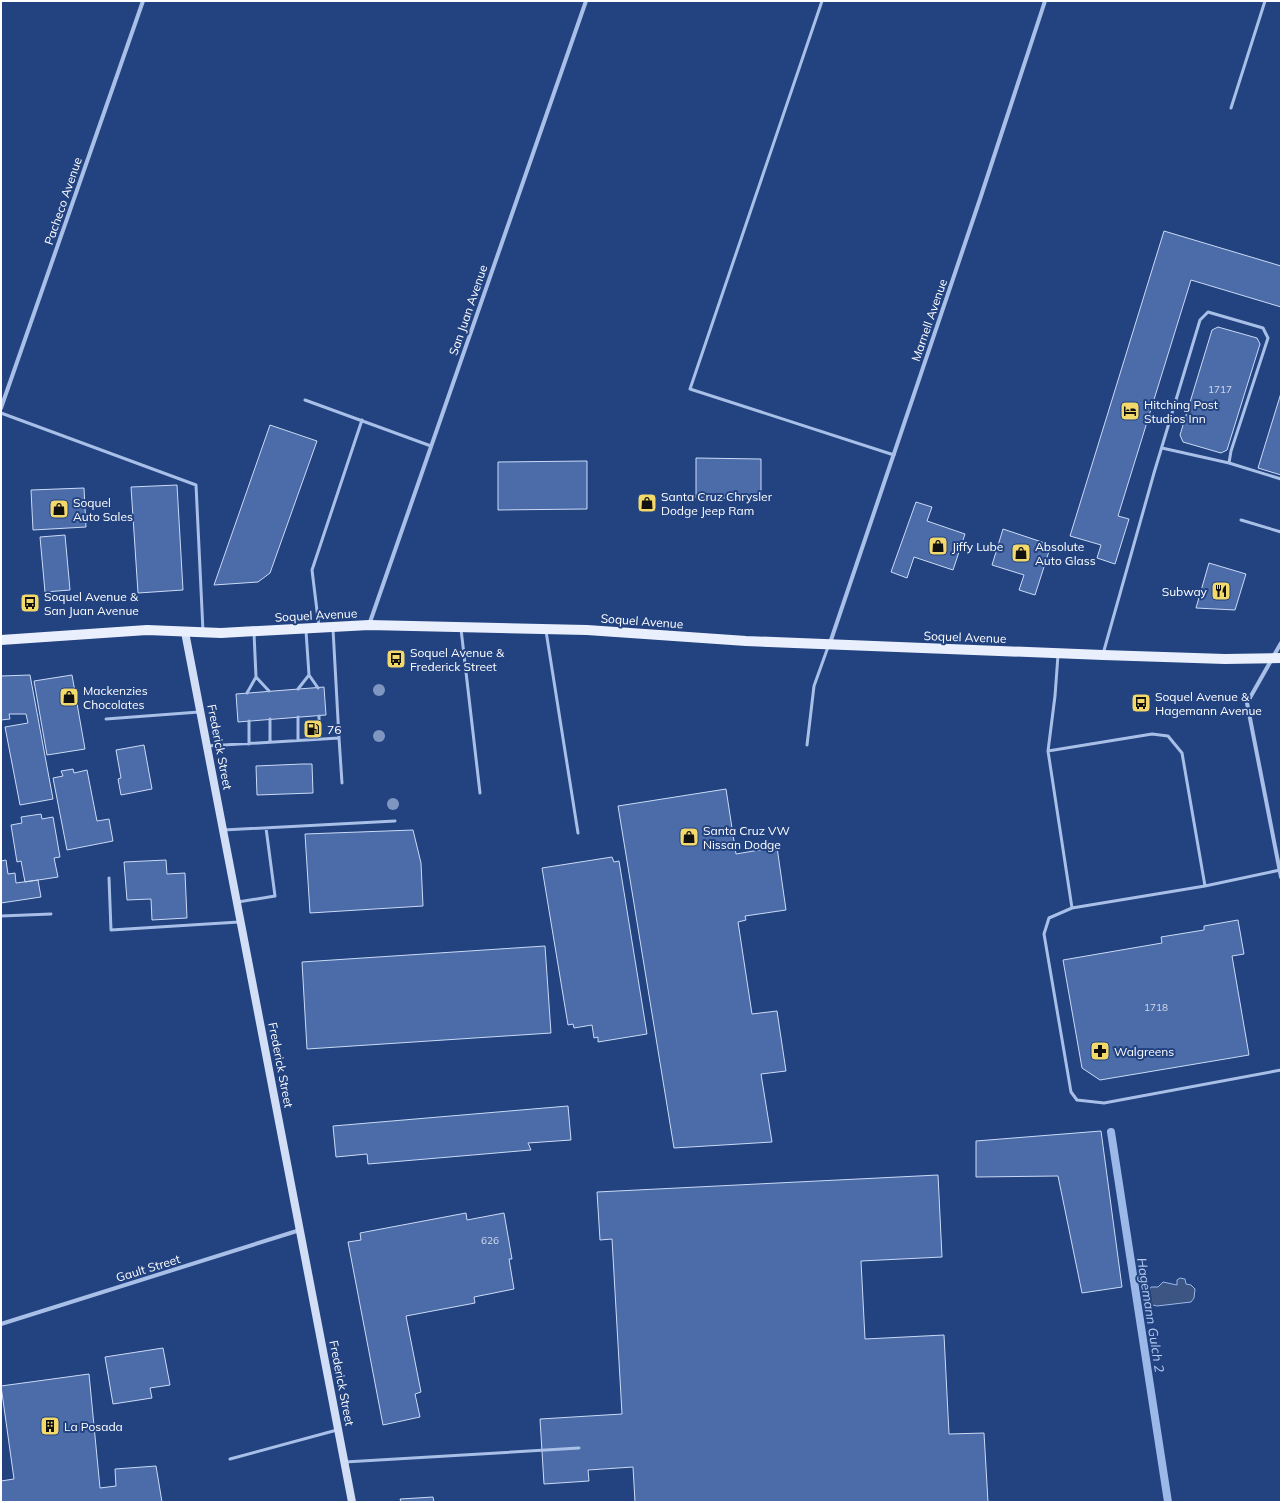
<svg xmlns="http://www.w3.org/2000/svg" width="1282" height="1503" font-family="Mulish,sans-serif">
  <rect width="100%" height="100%" fill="#224280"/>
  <path fill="#3c5582" stroke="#9bb8e8" d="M1180,1278L1185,1279L1186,1284L1191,1285L1195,1289L1194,1298L1191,1302L1157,1306L1149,1304L1147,1298V1292L1151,1287H1158L1163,1282L1177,1285V1280Z"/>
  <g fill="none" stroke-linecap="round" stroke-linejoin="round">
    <path stroke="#9bb8e8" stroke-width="8" d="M1111,1132L1168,1502"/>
  </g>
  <path fill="#4b6ca9" stroke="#cbdbf6" d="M1164,231L1281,266V307L1191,280L1118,516L1129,519L1115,564L1097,558L1101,545L1070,536Z
    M1218,327L1257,338L1260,344L1227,450L1221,453L1183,442L1180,435L1212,330Z
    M1281,393V475L1258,468Z
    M270,425L317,441L270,573L258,582L214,585Z
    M696,458L761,459V498H696Z
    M587,461V509L498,510V462Z
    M177,485L183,590L138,593L131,487Z
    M84,488L86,527L33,530L31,490Z
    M916,502L932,507L927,521L965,534L953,570L914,557L907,578L891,572Z
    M1003,529L1051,545L1035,595L1019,590L1024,575L992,565Z
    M65,535L70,590L45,592L40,537Z
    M1209,563L1246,574L1235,610L1196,608Z
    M30,675L53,799L20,805L5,727L28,723L26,714H9L10,719L1,720V676Z
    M72,675L85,749L47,755L34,681Z
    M324,687L326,715L238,722L236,694Z
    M144,745L152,789L121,795L118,779L121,778L116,750Z
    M302,764H312L313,793L257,795L256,766Z
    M73,769L74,773L87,770L97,821L109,819L113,841L67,850L53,778L63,776L61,771Z
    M726,789L736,854L777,847L786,910L745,916L746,920L738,922L752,1014L777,1011L786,1071L761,1074L772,1142L674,1148L618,806Z
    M41,814L42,819L53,817L60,857L54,858L58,877L25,882L21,861L17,862L11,825L22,823L21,817Z
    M413,830L421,863L423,906L310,913L305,834Z
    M612,857L614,862L619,861L647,1034L598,1042V1037L594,1038L592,1025L574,1028L573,1024L568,1025L542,868Z
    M6,860L8,874L15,873L16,883L38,880L41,897L1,903V861Z
    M166,860L167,874L185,873L187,918L152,920L151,899L127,900L124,862Z
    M1238,920L1244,954L1232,956L1249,1055L1100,1080L1082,1068L1063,960L1162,943L1161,937L1204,930V926Z
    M545,946L551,1033L307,1049L302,962Z
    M568,1106L571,1140L528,1143L531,1150L368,1164L367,1154L336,1157L333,1126Z
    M1101,1131L1122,1287L1082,1293L1058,1176L976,1177V1141Z
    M938,1175L942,1257L861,1261L865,1339L944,1335L949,1434L984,1433L988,1502H635L633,1467L588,1470L589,1481L544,1484L540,1419L622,1414L612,1239L600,1240L597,1192Z
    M466,1213L467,1220L504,1213L512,1259H509L514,1289L474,1297L475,1303L406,1316L421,1392L415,1394L420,1417L383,1425L348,1242L361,1240L360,1233Z
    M163,1348L170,1385L150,1388L152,1398L113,1404L105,1357Z
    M89,1374L100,1488L116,1486L115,1469L156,1466L162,1502H1V1481L14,1479L1,1386Z
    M433,1497L434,1502H401L400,1499Z"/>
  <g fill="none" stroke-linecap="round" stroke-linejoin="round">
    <path stroke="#a8bfe7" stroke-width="3" d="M822,1L690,389L894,455
      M1231,108L1265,1
      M305,400L431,446
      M1,413L196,485L203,631
      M1162,448L1229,463
      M1241,520L1281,532
      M319,627L312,570L362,420
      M461,629L480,793
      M546,631L578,833
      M1103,654L1154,473L1200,320L1208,312L1263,328L1268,338L1231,451L1229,463L1281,479
      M309,675L318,688
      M256,677L269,691
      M298,689L309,675L306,631
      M247,693L256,677L254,633
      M319,716V739
      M298,717V740
      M106,719L199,712
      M270,719V742
      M249,721V744
      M339,738L342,783
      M807,745L814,686L828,647
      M207,746L339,738L333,629
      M1048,751L1152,734L1168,736L1182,753L1205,886L1072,908L1048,751L1055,696L1058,655
      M223,830L395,821
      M109,878L111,930L239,922
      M1205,886L1280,870
      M238,902L275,896L266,828
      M1072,908L1049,918L1044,934L1071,1092L1077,1100L1104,1103L1281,1070
      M1,916L51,914
      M230,1459L337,1430
      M345,1462L579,1448"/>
    <path stroke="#a8bfe7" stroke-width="4" d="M1,408L143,1
      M369,625L586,1
      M830,643L981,196L1045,1
      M1281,643L1247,703L1281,877
      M1,1324L300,1230"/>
    <path stroke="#d2def6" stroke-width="8" d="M185,632L352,1502"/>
    <path stroke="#e9effd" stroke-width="10" d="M1,640L147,630L221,633L369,625L587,630L746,641L1103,655L1225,659L1281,658"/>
  </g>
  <g fill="#7f96c1">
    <circle cx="379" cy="690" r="6"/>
    <circle cx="379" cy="736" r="6"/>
    <circle cx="393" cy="804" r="6"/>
  </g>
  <defs>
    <symbol id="hotel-square" viewBox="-11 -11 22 22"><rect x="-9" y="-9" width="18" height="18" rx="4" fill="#f3d86a" stroke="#224280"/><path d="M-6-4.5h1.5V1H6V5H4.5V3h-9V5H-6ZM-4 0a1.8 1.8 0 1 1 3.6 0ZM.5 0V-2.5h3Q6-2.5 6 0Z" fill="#111"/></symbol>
    <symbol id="shop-square" viewBox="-11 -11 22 22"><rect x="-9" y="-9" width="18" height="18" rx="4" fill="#f3d86a" stroke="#224280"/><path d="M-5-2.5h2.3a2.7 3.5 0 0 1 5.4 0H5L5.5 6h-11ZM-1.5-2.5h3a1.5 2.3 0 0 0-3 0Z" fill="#111"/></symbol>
    <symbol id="restaurant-square" viewBox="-11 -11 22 22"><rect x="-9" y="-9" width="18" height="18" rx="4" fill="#f3d86a" stroke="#224280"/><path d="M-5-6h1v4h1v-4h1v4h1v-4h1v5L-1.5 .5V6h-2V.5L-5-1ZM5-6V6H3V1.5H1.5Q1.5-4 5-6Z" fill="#111"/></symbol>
    <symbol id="bus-square" viewBox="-11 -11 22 22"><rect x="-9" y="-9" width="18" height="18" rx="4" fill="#f3d86a" stroke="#224280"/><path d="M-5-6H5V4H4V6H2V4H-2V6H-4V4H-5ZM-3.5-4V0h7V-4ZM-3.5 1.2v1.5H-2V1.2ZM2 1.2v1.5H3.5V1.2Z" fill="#111"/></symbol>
    <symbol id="fuel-square" viewBox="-11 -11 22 22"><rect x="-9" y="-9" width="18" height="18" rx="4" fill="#f3d86a" stroke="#224280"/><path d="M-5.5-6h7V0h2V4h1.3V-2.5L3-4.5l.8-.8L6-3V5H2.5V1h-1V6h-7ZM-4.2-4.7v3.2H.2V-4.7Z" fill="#111"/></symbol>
    <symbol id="pharmacy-square" viewBox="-11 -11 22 22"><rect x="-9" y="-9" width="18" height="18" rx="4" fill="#f3d86a" stroke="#224280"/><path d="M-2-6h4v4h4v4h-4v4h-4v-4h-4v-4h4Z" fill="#111"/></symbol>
    <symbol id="building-square" viewBox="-11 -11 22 22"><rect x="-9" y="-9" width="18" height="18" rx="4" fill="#f3d86a" stroke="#224280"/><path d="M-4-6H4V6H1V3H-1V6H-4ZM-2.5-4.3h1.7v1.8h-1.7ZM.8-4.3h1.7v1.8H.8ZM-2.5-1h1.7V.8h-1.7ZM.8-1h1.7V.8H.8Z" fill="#111"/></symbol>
  </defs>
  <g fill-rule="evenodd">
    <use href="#hotel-square" x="1119" y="400" width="22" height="22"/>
    <use href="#shop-square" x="636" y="492" width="22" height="22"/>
    <use href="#shop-square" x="48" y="498" width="22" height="22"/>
    <use href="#shop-square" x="927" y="535" width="22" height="22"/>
    <use href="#shop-square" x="1010" y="542" width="22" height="22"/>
    <use href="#restaurant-square" x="1210" y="580" width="22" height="22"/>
    <use href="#bus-square" x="19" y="592" width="22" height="22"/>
    <use href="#bus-square" x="385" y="648" width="22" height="22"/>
    <use href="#shop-square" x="58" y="686" width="22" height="22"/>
    <use href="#bus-square" x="1130" y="692" width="22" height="22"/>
    <use href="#fuel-square" x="302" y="718" width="22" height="22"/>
    <use href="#shop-square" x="678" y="826" width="22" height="22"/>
    <use href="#pharmacy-square" x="1089" y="1040" width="22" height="22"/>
    <use href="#building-square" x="39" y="1415" width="22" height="22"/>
  </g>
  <g text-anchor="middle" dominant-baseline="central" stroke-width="4" stroke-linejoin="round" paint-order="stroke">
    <g font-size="10" fill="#d2daea">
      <text x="1220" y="389">1717</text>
      <text x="1156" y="1007">1718</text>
      <text x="490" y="1240">626</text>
    </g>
    <g font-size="12" fill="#fff" stroke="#224280">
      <text transform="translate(63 201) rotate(-71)">Pacheco Avenue</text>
      <text transform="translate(468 310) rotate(-71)">San Juan Avenue</text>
      <text transform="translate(929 320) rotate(-71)">Marnell Avenue</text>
      <text transform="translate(316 615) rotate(-3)">Soquel Avenue</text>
      <text transform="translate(642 621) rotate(4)">Soquel Avenue</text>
      <text transform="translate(965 637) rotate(2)">Soquel Avenue</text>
      <text transform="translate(220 747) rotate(79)">Frederick Street</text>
      <text transform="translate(281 1065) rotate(79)">Frederick Street</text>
      <text transform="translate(148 1268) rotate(-17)">Gault Street</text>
      <text transform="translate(342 1383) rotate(79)">Frederick Street</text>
    </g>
    <g font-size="12" fill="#fff" stroke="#224280" text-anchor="start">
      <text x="1144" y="404">Hitching Post<tspan x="1144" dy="14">Studios Inn</tspan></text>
      <text x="661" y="496">Santa Cruz Chrysler<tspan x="661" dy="14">Dodge Jeep Ram</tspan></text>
      <text x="73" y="502">Soquel<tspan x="73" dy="14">Auto Sales</tspan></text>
      <text x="952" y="546">Jiffy Lube</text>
      <text x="1035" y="546">Absolute<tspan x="1035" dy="14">Auto Glass</tspan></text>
      <text x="1207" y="591" text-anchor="end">Subway</text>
      <text x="44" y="596">Soquel Avenue &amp;<tspan x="44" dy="14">San Juan Avenue</tspan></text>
      <text x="410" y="652">Soquel Avenue &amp;<tspan x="410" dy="14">Frederick Street</tspan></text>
      <text x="83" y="690">Mackenzies<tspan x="83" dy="14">Chocolates</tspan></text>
      <text x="1155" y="696">Soquel Avenue &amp;<tspan x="1155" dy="14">Hagemann Avenue</tspan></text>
      <text x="327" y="729">76</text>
      <text x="703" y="830">Santa Cruz VW<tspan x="703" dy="14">Nissan Dodge</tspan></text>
      <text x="1114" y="1051">Walgreens</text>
      <text x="64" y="1426">La Posada</text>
    </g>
    <g font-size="13" font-style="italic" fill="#b3c9ef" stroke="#224280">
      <text transform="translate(1151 1315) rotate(81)">Hagemann Gulch 2</text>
    </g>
  </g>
  <rect width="1282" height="1503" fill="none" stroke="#ffffff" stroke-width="4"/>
</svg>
